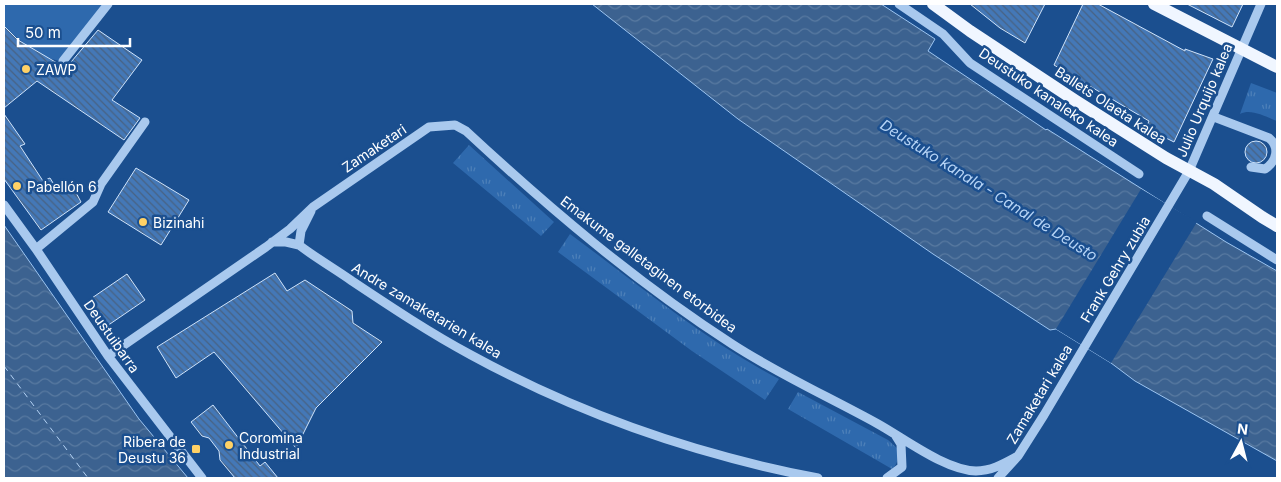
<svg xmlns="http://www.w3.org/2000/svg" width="1281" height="482" font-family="Inter,sans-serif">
  <defs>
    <pattern id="grass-tufts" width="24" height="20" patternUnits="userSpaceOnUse" patternTransform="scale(1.25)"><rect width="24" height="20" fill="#2e69ad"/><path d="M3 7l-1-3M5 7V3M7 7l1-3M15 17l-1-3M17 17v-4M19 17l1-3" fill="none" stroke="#4d80b9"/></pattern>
    <pattern id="water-waves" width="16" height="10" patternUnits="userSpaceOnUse" patternTransform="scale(1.25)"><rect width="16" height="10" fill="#3c6290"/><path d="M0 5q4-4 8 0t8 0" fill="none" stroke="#597aa1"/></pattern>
    <pattern id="building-back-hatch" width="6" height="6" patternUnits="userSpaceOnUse" patternTransform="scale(1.25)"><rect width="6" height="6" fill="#4478b7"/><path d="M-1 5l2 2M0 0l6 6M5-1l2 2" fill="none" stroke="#486282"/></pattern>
  </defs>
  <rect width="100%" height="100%" fill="#1b4f8f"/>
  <path fill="url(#grass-tufts)" d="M1251,83L1277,93V121C1266,117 1251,108 1240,114Z
    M469,145L554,222L541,236L453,163Z
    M570,234C638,284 704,340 779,379L765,400L692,351L558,252Z
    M798,392L888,440L898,449C898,456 899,463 892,469L788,409Z"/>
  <path fill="#2e69ad" d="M4,4H108L63,61C44,61 17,39 4,26Z"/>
  <path fill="url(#water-waves)" stroke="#9cc4f0" d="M592,4H881L935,39L928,51L1046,130L1047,129L1226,242L1277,271V461L1135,381L1111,363L1056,329L1050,330L933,254L738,119Z
    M4,225L139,419L188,478H4Z"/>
  <path fill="#1b4f8f" d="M1141,189L1197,222L1111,363L1056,329Z"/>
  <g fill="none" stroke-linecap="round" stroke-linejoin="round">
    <path stroke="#b5d3f5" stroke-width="1" stroke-dasharray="6 5" stroke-linecap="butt" d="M4,366L88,478"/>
  </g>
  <path fill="url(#building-back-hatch)" stroke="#cfe3fa" d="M970,4H1045L1025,43L1000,28Z
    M1083,4H1098L1185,51V49L1213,59L1174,142L1146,128L1149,121L1054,65Z
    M1187,4H1243L1232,27Z
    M4,26L18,40L57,63L62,67L66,68L98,30L142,60L112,100L140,118L124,140L37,81L4,108Z
    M4,114L25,144L20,146L43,181L50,178L58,191L64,186L66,190L73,187L81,202L41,230L4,179Z
    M1245 152a11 11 0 1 1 22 0a11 11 0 1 1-22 0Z
    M136,168L189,200L161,245L108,212Z
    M275,273L287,291L305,280L352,311L353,323L382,342L316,408L296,448L214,352L176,378L157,347Z
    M127,274L145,300L107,326L89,300Z
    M213,405L260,466L265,462L278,478H235L220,460L219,451L209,438L202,436L191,422Z"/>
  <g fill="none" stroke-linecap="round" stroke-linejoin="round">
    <path stroke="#a9c9ee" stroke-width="9" d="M899,4L943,34L970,63L1139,174
      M63,61L108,4
      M1214,117L1269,138C1280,147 1277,161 1265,169L1251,167
      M4,205L36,249L108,356L202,478
      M1207,216L1277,260
      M272,242H286L299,245C316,258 335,269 352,281C391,307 430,333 471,355C579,414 697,455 818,478
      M299,245L301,231L311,211
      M36,249L93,202L101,184L145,122
      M108,356L266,247L290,229L313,207L429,127L455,125L466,131C549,208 636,282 732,344C778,374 829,397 878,424C905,439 945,470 976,471C992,471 1005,463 1018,456
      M887,478L902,467L901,444L896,436
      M998,478L1018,456L1044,415L1189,171L1261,4"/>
    <path stroke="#f0f6ff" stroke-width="12" d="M933,4L970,31L1076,101L1166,158L1214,184L1262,217L1277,226
      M1154,4L1277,67"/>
  </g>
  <g fill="#ffd166" stroke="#1b4f8f" stroke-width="2">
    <circle cx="26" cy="69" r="5"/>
    <circle cx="17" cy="186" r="5"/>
    <circle cx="143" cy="222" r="5"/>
    <circle cx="229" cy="445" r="5"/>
    <rect x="191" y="444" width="10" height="10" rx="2.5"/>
  </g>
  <g text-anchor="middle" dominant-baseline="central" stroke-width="5" stroke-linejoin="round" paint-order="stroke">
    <g font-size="14" fill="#fff" stroke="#1b4f8f" text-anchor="start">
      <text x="36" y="69">ZAWP</text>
      <text x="27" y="186">Pabellón 6</text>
      <text x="153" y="222">Bizinahi</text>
      <text x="239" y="437">Coromina<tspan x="239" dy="16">Industrial</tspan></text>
      <text x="186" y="441" text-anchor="end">Ribera de<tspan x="186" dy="16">Deustu 36</tspan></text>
    </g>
    <g font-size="14" fill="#fff" stroke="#1b4f8f">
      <text transform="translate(1049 97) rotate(34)">Deustuko kanaleko kalea</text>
      <text transform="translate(1204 100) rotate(-67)">Julio Urquijo kalea</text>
      <text transform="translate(1111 105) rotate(33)">Ballets Olaeta kalea</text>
      <text transform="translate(374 148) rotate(-34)">Zamaketari</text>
      <text transform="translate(649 264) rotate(37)">Emakume galletaginen etorbidea</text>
      <text transform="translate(1115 269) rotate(-59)">Frank Gehry zubia</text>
      <text transform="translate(427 310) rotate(31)">Andre zamaketarien kalea</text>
      <text transform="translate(112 336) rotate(55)">Deustuibarra</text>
      <text transform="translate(1039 394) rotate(-59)">Zamaketari kalea</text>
    </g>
    <g font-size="15" font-style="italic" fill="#b5d3f5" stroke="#1b4f8f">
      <text transform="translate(989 190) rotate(32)">Deustuko kanala - Canal de Deusto</text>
    </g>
  </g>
  <rect width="1281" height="482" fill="none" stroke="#ffffff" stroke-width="10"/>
  <g transform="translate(1241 442) rotate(7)" stroke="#1b4f8f" stroke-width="4" paint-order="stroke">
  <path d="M0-4L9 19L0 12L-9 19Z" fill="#ffffff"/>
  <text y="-8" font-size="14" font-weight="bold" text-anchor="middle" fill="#ffffff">N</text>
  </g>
  <path d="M18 38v8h112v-8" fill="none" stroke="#ffffff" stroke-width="2.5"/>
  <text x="25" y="38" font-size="15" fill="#ffffff" stroke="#1b4f8f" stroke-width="4" paint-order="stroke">50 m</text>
</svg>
